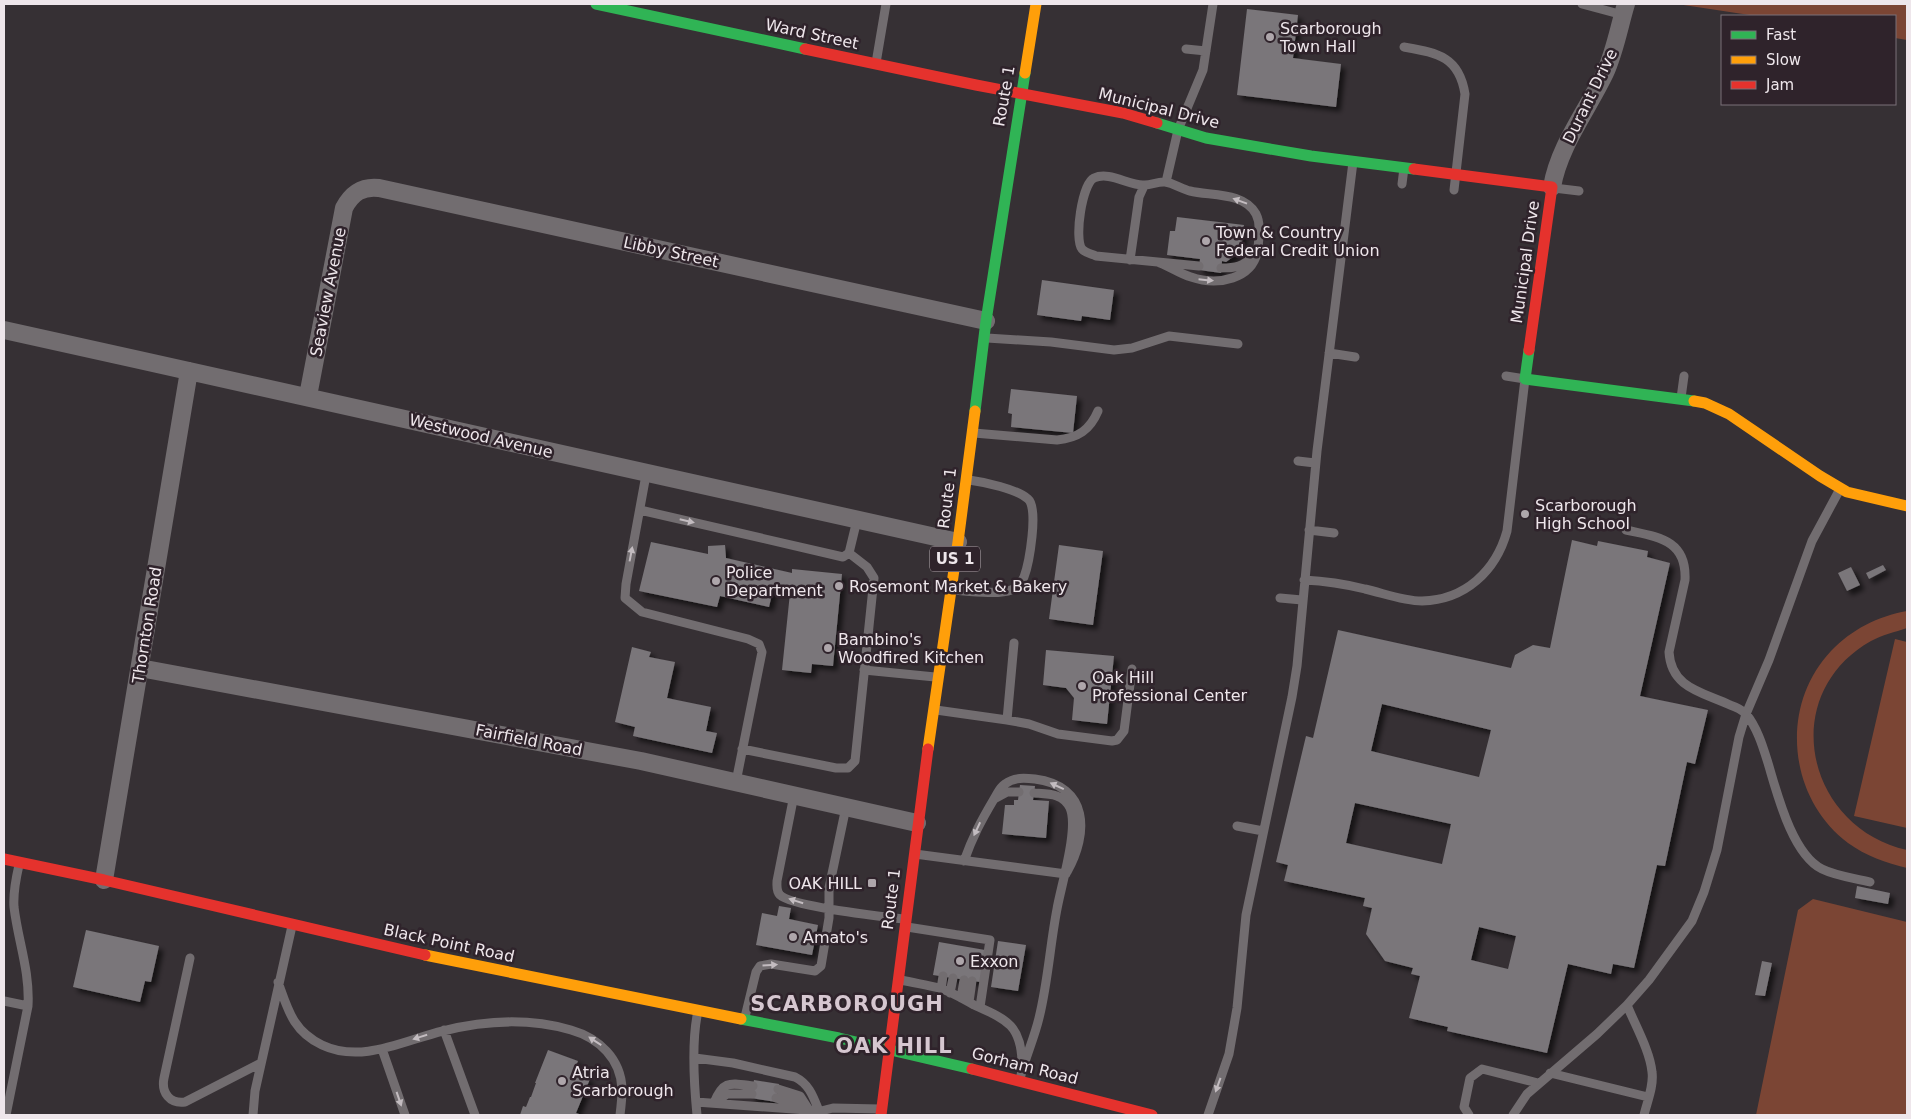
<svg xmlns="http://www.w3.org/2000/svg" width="1911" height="1119" font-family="'DejaVu Sans',sans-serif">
  <defs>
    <filter id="shadow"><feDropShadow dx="4.5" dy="4.5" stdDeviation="2.5" flood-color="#0009"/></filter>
  </defs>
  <rect width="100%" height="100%" fill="#363034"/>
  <path fill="#7b4534" d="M1677,4H1907V40L1895,38V16H1756Z
    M1907,611V628C1895,632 1882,635 1871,641C1777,694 1805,827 1907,850V868C1886,863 1866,856 1848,843C1788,798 1779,706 1831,651C1851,630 1878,616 1907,611Z
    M1895,639L1907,642V828L1854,816Z
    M1813,899L1907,922V1115H1756L1798,910Z"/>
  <path fill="#7a767a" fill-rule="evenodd" filter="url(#shadow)" d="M1247,9L1298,15L1293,58L1341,64L1336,107L1237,95Z
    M1177,217L1244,225L1241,251L1226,262L1222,261L1221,273L1199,270L1200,259L1167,255L1170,231H1175Z
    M1042,280L1114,290L1110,320L1082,316L1081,321L1037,315Z
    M1011,389L1077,396L1073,433L1011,427L1012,414L1008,413Z
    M1572,540L1597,546L1598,541L1648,551L1647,557L1670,563L1640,696L1708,710L1695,764L1687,762L1665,866L1657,865L1634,968L1613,964L1611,974L1568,964L1547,1053L1447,1031L1448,1027L1409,1018L1420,976L1411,974L1413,968L1385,961L1366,934L1372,908L1363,906L1365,898L1284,881L1288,865L1276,862L1306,736L1313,738L1338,630L1511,668L1515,655L1533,645L1550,648ZM1382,704L1491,730L1479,777L1371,751ZM1355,803L1451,824L1442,864L1346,843ZM1479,927L1516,936L1508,969L1471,960Z
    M651,542L708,554V546L725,545L726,558L792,573V569L842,574L833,666L812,664L811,673L782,670L790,593L773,590L769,607L720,596L717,607L639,591Z
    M1059,545L1103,551L1093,625L1049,619Z
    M1883,565L1886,570L1869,579L1866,573Z
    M1851,567L1860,585L1847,591L1838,573Z
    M632,647L651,652L649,657L675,662L667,698L711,707L706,731L717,733L712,753L633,736L635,727L615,722Z
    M1046,650L1114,656L1107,724L1072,720L1074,698L1066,688L1043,685Z
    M1020,785L1035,786L1033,800L1049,801L1046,838L1002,834L1005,805H1014V800H1018Z
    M1857,886L1890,893L1888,904L1855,898Z
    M779,906L791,908L789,919L818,925L812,955L756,945L762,913L777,916Z
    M86,930L159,946L151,982L145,981L140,1002L73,987Z
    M998,941L1026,945L1018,991L991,987Z
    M939,942L985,950L980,982L933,975Z
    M1762,961L1772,963L1765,996L1755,995Z
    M548,1050L578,1061L576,1066L585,1069L583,1076L590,1079L576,1113L582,1115H520L523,1106L526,1107L530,1097H531L536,1083H535Z
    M754,1080L779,1084L776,1102L751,1098Z"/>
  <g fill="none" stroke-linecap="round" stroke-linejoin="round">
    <path stroke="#726d70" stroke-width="9" d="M1582,4L1623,15
      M1404,47C1437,53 1459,56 1465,94L1454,190
      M1186,49L1206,51
      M876,63L886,4
      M1166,182L1178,130L1203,70L1213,4
      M1402,184L1404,168
      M1554,188L1579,191
      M1130,260L1139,197L1144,186
      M1160,263C1171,267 1180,274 1191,277C1217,286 1254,280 1258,248C1259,236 1261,224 1256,214C1244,192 1211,196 1190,191C1182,189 1173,183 1165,182C1158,181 1150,186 1143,185C1128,185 1109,171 1094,178C1082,184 1074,239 1082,249C1085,253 1092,254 1096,256L1199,266
      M1221,268C1234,268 1245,267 1252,255
      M987,338L1051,342L1114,350L1132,348L1169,336L1238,344
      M1329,353L1355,357
      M1681,398L1684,376
      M974,433L1057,440C1078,438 1090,430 1098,411
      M1298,461L1315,463
      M646,475L626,584L625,598L642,612L748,639L759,644L762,652L736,782
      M640,510L843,557L849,553L857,520
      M1309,530L1334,533
      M1626,530C1657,537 1687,539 1685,580L1669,652C1671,688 1702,692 1730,705C1736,707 1742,710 1746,714C1757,727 1763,747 1768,763C1777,793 1792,854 1822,869C1836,876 1854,878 1870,882
      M1304,580C1325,581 1345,584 1365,589C1383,593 1403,601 1422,601C1465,600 1496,571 1507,531L1525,379L1506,376
      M953,590C967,591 999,595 1011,590C1017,588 1021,583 1024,577C1029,564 1039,508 1028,499C1017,489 984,482 969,480
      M1280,598L1302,600
      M1014,643L1007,720L1029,724L1058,734L1112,741L1117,740L1124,731L1132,669
      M864,670L935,677
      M936,710L1007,720
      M742,749L836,768H848L855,761L874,578L867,567L849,553
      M794,795L777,881C777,886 776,891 780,895C793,907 880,916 903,919
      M994,799L1007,792H1019
      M1237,826L1263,831
      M915,854L1066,874
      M964,861C973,836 981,821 994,799C998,793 999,788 1005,784C1014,777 1025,778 1035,779C1089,786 1089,833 1067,872
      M907,927L990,940L980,1007
      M190,958L164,1078C161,1093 170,1104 185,1102L261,1063
      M901,980C914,983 927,985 939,988C952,992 963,999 974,1005C1005,1019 1021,1024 1022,1062
      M278,982C288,1010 293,1031 322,1045C362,1064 405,1040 443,1031C486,1020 529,1018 571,1030C599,1038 621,1059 622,1089C622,1097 621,1107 620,1115
      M941,989L943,976
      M950,993L953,978
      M961,998L964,980
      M4,1001L28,1006
      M969,1002L972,981
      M1627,1005C1635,1025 1650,1051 1652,1072C1654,1086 1647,1102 1644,1115
      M745,1017L756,972L760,966L771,964L815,971L821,966L829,918V888L846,807
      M444,1030L475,1115
      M382,1049L405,1115
      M695,1058L733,1063L795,1077C809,1084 813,1096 819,1111
      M1550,1073L1648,1097
      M1020,1079C1025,1058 1034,1039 1039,1018C1048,982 1050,945 1057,909C1061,886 1079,828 1070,808C1063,793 1048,794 1034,793
      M778,1089L800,1096L809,1110
      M776,1098L797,1103L807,1109
      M696,1102L821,1111L833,1108L880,1109
      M714,1103C723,1080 730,1083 753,1086
      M714,1103L727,1094H752
      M6,1115L28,1006C30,971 18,941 14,907C13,893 16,878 19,865
      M253,1115L255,1091L292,926
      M697,1115C694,1084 691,1042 698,1011
      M1208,1115L1229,1054L1237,1008L1246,915L1292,697L1297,666L1317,451L1353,162
      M1469,1115L1464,1107L1470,1078L1482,1069L1538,1083
      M1513,1115L1527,1094L1597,1034L1627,1005L1649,980L1692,921L1704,892L1717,850L1739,737L1746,714L1769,660L1812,541L1840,489"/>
    <path stroke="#726d70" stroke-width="18" d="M1552,187C1559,146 1587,111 1605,73C1615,51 1619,27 1626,4
      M4,330C322,400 639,474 958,542
      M308,396L344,208C352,193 362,186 379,188L986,321
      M140,668L641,761L917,823
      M104,880L189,371"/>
    <path stroke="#30b455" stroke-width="11" d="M596,4L805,49
      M1157,123L1206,138L1311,156L1414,169
      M1529,350L1525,379L1694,401
      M975,411L986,321L1025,73
      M741,1019L839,1038L972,1069"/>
    <path stroke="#ff9f0a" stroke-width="11" d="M1025,73L1036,4
      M1694,401L1705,403L1729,414L1820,476L1847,492L1907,506
      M928,749L958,542L975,411
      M425,955L741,1019"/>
    <path stroke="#e5322d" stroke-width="11" d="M805,49L976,85L1123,113L1157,123
      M1414,169L1552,187L1529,350
      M4,859L104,880L425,955
      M972,1069L1152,1115
      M881,1115L928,749"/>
  </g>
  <defs><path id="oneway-solid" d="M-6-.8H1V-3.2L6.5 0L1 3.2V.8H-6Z" transform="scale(1.25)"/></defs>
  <g fill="#c3bcc0">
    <use href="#oneway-solid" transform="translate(1240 201) rotate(-160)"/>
    <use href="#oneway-solid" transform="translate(1206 280) rotate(6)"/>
    <use href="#oneway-solid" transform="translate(687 521) rotate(13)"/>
    <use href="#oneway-solid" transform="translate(631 554) rotate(-79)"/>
    <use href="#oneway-solid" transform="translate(1057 786) rotate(-155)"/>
    <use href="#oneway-solid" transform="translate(977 829) rotate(115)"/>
    <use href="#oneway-solid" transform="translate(796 901) rotate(-163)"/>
    <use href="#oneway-solid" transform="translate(770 965) rotate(-3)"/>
    <use href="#oneway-solid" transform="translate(420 1037) rotate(163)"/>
    <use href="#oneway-solid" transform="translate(595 1041) rotate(-147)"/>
    <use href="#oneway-solid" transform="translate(1218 1085) rotate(110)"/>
    <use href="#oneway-solid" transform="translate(399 1099) rotate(71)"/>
  </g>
  <g fill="#aea6ab" stroke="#2f232b" stroke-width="2">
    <circle cx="1270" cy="37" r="5"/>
    <circle cx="1206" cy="241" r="5"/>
    <circle cx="1525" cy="514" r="5"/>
    <circle cx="716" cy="581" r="5"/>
    <circle cx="839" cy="586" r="5"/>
    <circle cx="828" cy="648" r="5"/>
    <circle cx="1082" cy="686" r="5"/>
    <rect x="867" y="878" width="10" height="10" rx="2.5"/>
    <circle cx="793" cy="937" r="5"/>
    <circle cx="960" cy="961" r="5"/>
    <circle cx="562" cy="1081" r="5"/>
  </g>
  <g text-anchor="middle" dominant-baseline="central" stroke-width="5" stroke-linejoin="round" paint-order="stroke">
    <rect fill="#2f232b" stroke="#b5acb1" stroke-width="1" x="930" y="546.5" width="50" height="25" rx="4"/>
    <g font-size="15" font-weight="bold" fill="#eee6eb">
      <text x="955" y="559">US 1</text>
    </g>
    <g font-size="16" fill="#eee6eb" stroke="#2f232b" text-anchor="start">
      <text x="1280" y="28">Scarborough<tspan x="1280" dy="18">Town Hall</tspan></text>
      <text x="1216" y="232">Town &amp; Country<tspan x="1216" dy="18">Federal Credit Union</tspan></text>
      <text x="1535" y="505">Scarborough<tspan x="1535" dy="18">High School</tspan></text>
      <text x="726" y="572">Police<tspan x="726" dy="18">Department</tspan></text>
      <text x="849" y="586">Rosemont Market &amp; Bakery</text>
      <text x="838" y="639">Bambino's<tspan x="838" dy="18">Woodfired Kitchen</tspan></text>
      <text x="1092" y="677">Oak Hill<tspan x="1092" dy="18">Professional Center</tspan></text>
      <text x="862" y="883" text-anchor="end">OAK HILL</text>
      <text x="803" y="937">Amato's</text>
      <text x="970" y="961">Exxon</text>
      <text x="572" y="1072">Atria<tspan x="572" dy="18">Scarborough</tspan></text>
    </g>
    <g font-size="16" fill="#eee6eb" stroke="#2f232b">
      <text transform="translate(812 34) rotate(12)">Ward Street</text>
      <text transform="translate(1004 96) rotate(-80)">Route 1</text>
      <text transform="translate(1590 96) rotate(-64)">Durant Drive</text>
      <text transform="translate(1159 108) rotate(14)">Municipal Drive</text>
      <text transform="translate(671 252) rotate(12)">Libby Street</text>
      <text transform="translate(1525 262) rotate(-82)">Municipal Drive</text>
      <text transform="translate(328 292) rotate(-79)">Seaview Avenue</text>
      <text transform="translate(481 436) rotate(13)">Westwood Avenue</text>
      <text transform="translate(947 498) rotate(-83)">Route 1</text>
      <text transform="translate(147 625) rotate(-81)">Thornton Road</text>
      <text transform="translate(529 740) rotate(11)">Fairfield Road</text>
      <text transform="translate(891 899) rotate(-83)">Route 1</text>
      <text transform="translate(449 943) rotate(12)">Black Point Road</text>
      <text transform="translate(1025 1066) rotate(14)">Gorham Road</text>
    </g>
    <g font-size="21" font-weight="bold" letter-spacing="1" fill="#d6c7d0" stroke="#2f232b">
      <text x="847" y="1004">SCARBOROUGH</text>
      <text x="894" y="1046">OAK HILL</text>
    </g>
  </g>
  <rect width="1911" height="1119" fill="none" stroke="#eee6eb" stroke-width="10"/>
  <rect x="1721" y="15" width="175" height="90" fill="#2f232b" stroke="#7b7178"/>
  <rect x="1731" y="31" width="25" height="8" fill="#30b455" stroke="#7b7178"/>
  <text x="1766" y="40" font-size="15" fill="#eee6eb">Fast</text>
  <rect x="1731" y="56" width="25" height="8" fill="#ff9f0a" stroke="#7b7178"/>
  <text x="1766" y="65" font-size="15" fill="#eee6eb">Slow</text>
  <rect x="1731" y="81" width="25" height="8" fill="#e5322d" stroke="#7b7178"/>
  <text x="1766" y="90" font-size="15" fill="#eee6eb">Jam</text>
</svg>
